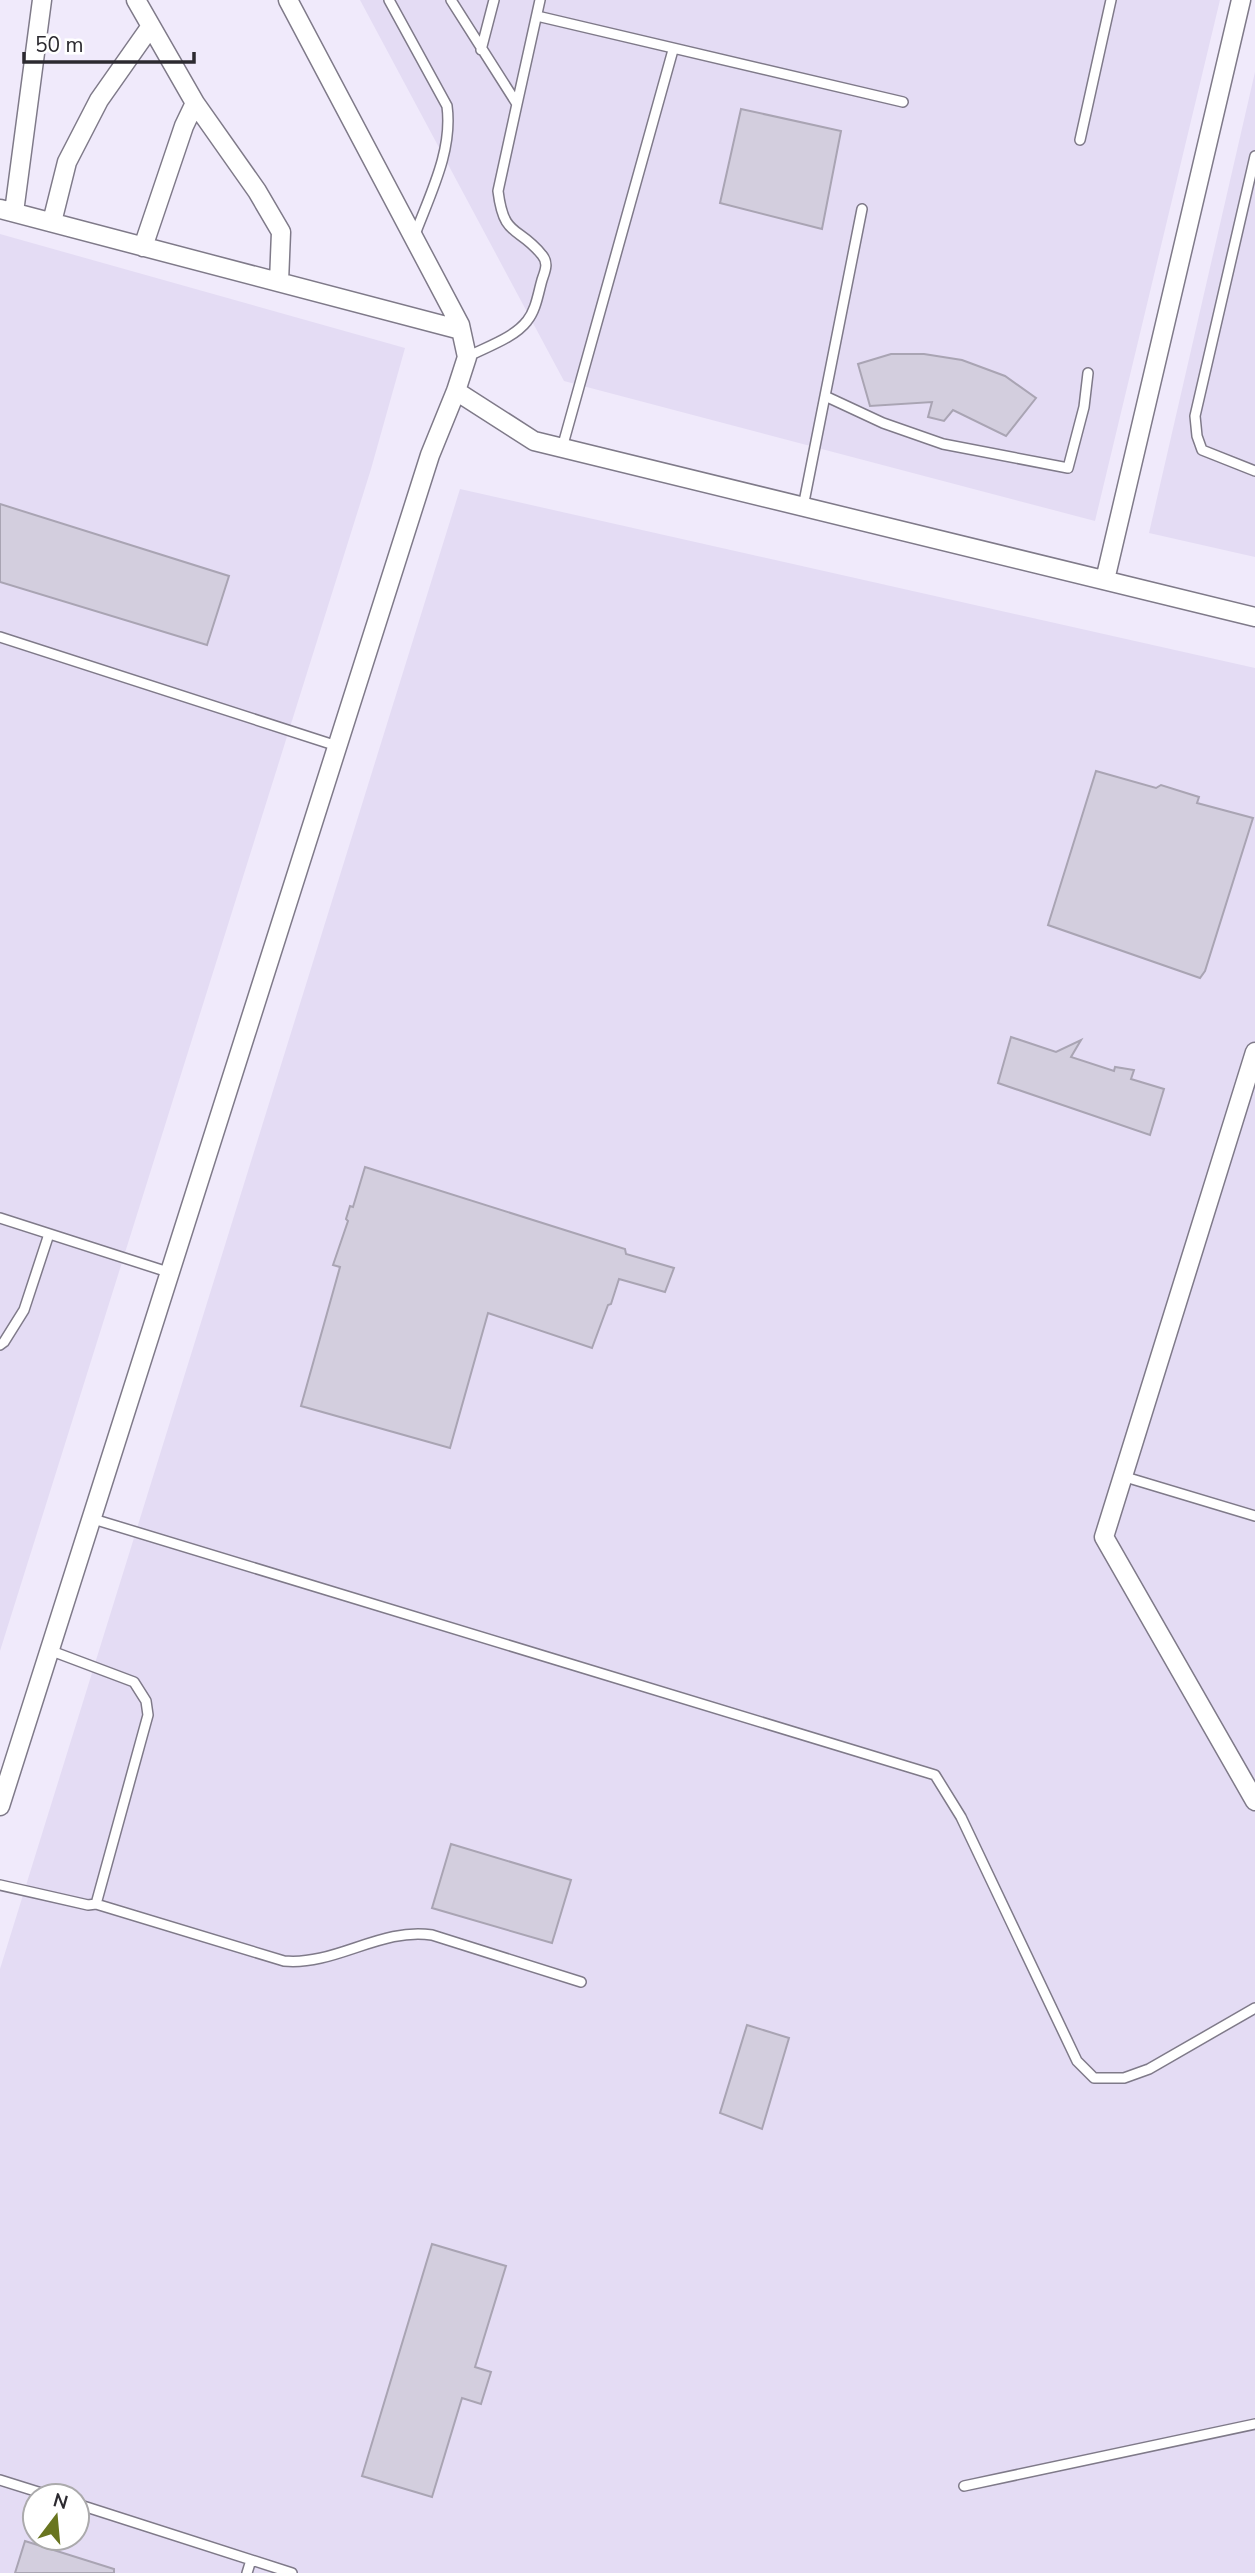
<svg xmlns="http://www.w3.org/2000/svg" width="1255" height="2573" font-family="'Nunito Sans',sans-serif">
  <rect width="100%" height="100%" fill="#f0eafb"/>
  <path fill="#e4dcf4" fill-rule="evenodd" d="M360,0H1220L1095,521L564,381Z
    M1255,72V557L1149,533Z
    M0,234L405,348L371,469L0,1651Z
    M460,489L1255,668V2573H0V1969ZM35,2496H77V2538H35Z"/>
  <path fill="#d3cede" stroke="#a9a4b3" stroke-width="2" d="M741,109L841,131L822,229L720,203Z
    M891,354H924L962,360L1005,376L1036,398L1006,436L953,410L944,421L928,417L932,402L870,406L858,364Z
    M0,504L229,576L207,645L0,582Z
    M1096,771L1156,788L1161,785L1199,797L1197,803L1253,818L1205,971L1200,978L1048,925Z
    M1011,1037L1056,1052L1081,1040L1071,1057L1114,1071L1115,1067L1134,1070L1131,1079L1164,1089L1150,1135L998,1083Z
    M365,1167L625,1249L626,1254L674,1268L665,1292L619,1279L611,1304L608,1305L592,1348L488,1313L450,1448L301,1406L340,1267L333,1265L348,1221L346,1219L350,1206L353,1207Z
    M451,1844L571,1880L552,1943L432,1908Z
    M747,2025L789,2038L762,2129L720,2113Z
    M432,2244L506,2266L475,2367L491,2372L481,2404L462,2398L432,2497L362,2476Z
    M25,2541L114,2569V2573H15Z"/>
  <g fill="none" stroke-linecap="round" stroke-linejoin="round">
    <defs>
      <path id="service" d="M389,0L447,106C453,151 430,194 414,237
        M451,0L517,104L498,191C504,239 518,225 542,255C549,263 545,271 542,280C538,294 536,310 527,321C514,338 486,347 467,357
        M537,16L903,102
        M481,50L494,0
        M517,104L540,0
        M1080,140L1111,0
        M1255,156L1195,416L1197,436L1202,450L1255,471
        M825,396L883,423L943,444L1068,468L1084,407L1088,373
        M562,448L673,50
        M803,507L862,209
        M0,637L337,746
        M0,1218L168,1272
        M0,1345L4,1342L24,1310L49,1234
        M1122,1476L1255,1516
        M90,1518L935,1775L961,1817L1077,2061L1094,2078H1124L1149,2069L1255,2008
        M0,1885L88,1905L96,1904L148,1715L146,1701L134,1682L49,1650
        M96,1904L284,1961C335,1966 381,1927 432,1935L581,1982
        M0,2480L51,2496
        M964,2486L1255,2424
        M77,2504L292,2573
        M247,2573L251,2560"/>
      <path id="minor" d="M136,0L195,103L257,191L281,232L279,282
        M0,209L461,330
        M14,212L42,0
        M52,222L67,162L99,100L151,26
        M143,247L184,126L195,103
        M456,391L534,441L1255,617
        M1105,580L1241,0
        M1255,1052L1104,1537L1255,1801
        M0,1806L430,455L456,391L467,357L460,325L288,0"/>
    </defs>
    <use href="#service" stroke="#7f7a89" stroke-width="12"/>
    <use href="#minor" stroke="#7f7a89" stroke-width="21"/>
    <use href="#service" stroke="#fff" stroke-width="9"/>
    <use href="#minor" stroke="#fff" stroke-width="18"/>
  </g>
  <g transform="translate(56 2517) rotate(16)"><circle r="33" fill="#ffffff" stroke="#abaaac" stroke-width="2"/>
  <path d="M0-5L12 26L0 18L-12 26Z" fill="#697520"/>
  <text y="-10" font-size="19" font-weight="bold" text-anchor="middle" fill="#2c2a30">N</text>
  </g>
  <path d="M24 52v10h170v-10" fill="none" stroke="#2c2a30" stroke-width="3.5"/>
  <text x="35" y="52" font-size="21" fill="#2c2a30" stroke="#ffffff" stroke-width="5" paint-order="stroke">50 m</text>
</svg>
